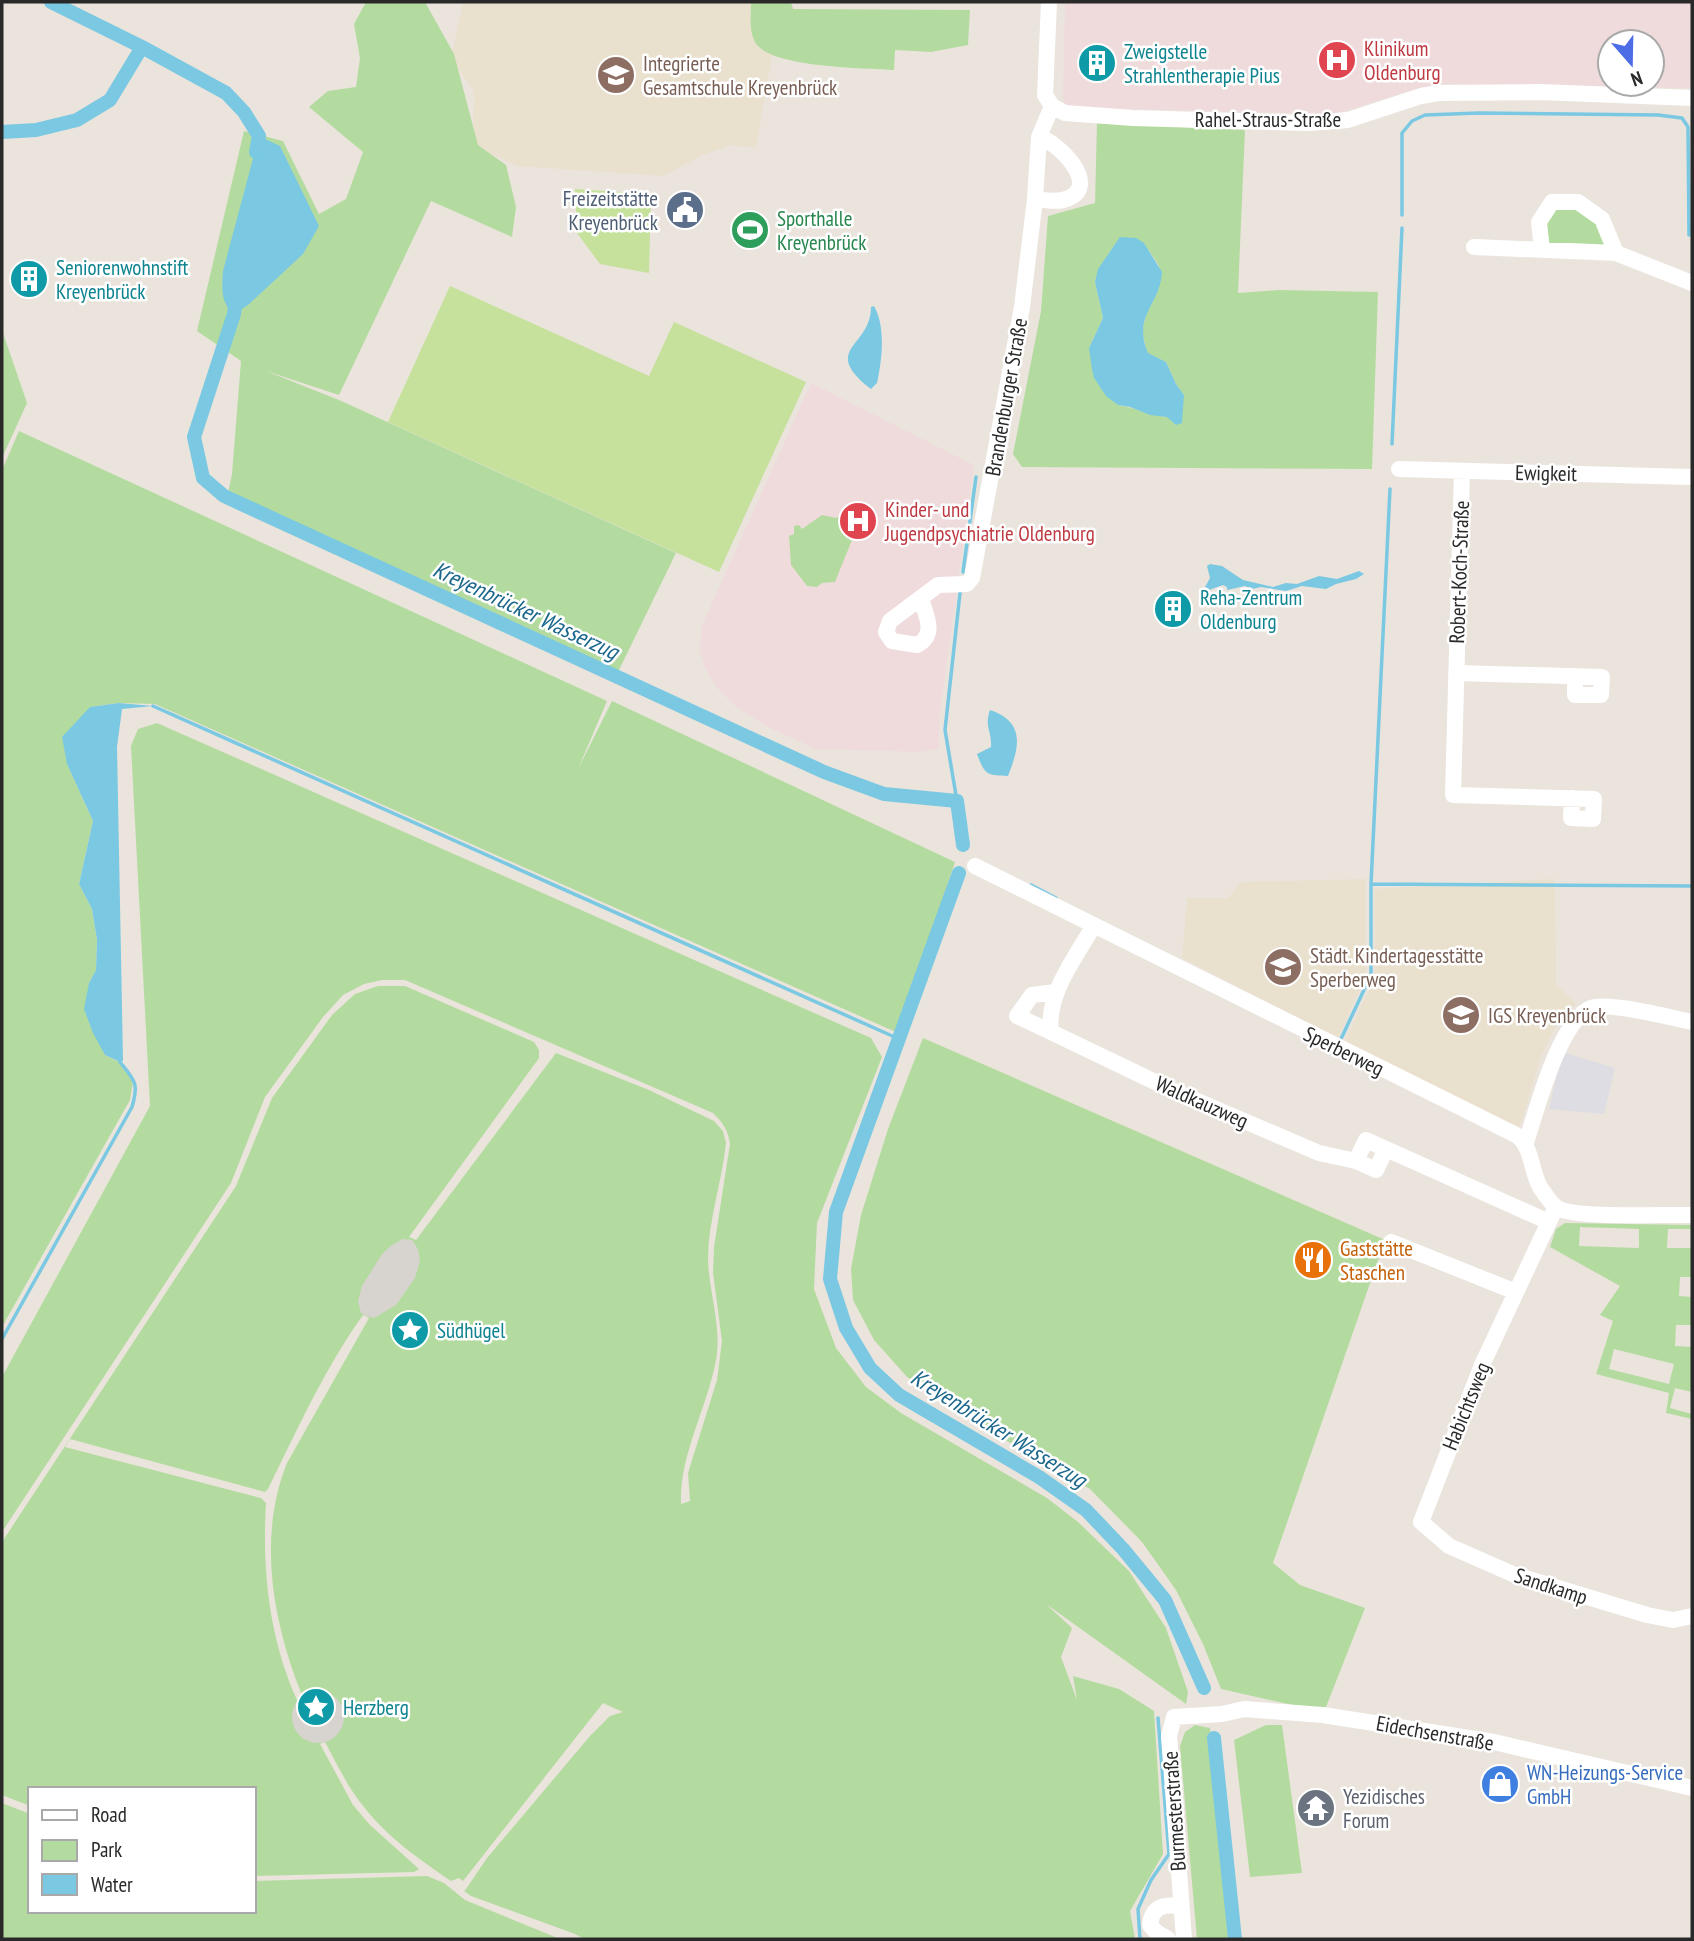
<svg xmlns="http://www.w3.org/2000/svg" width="1694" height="1941" font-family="'PT Sans Narrow',sans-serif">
  <rect width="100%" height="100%" fill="#eae4dd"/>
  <path fill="#dedde3" d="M1562,1052L1615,1068L1604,1114L1549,1109Z"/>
  <path fill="#eae0ce" d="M463,2H751L752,27L759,48L772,55L756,148L731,145L705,154L663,176L518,166L473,146L474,91L451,59Z
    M1366,879V976L1338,1038L1182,958L1187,898H1228L1241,882Z
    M1555,879L1556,984L1576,1004L1555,1027L1541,1057L1519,1129L1344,1042L1375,977L1374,889Z"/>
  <path fill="#f0dbdc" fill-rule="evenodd" d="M1065,2H1692V88L1442,84L1412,90L1335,114L1071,108L1065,104L1063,98ZM1610,42H1652V84H1610Z
    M811,383L974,465L939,720V749L919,752L816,749L768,727L736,707L717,688L705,668L699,648L703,623Z"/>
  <path fill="#b4db9f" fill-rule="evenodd" d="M366,2H425L454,54L478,145L506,165L516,207L512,237L431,201L339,395L266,371L339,400L676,553L618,672L228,493L232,474L241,361L197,331L244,131L283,141L319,214L346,199L363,152L309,107L328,91L356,87L360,58L354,24Z
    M751,2H791L793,9L970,10L968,45L931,52L895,50L894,70C866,68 764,68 754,40C749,29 751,14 751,2Z
    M1097,123L1245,130L1238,293L1279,290L1378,292L1372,469L1022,467L1013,454L1041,311L1048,216L1095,203ZM1148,249L1159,266L1153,302L1147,310L1142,331L1147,353L1166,362L1176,384L1184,395L1167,417C1150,415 1135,408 1118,405L1089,348L1103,318L1095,282L1110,251Z
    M1552,202H1578L1602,219L1616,253L1542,250L1539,222Z
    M2,330L27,403L2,458Z
    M19,431L607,701L578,769L612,701L955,862L898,1033L155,704L119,703L90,707L67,764L93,821L79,884L92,909L97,940L96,970L89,983L105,1055L119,1062L133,1082L130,1100L2,1327V470Z
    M845,512L855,518L853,523L842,524L852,540L835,582L822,583L817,587L807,586L791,565L789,536L794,534V526L799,525L802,529L822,515L836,518Z
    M157,723L871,1038L882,1057L817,1223L814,1289L836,1348L866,1387L901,1413L1047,1498L1078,1522L1129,1571L1166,1628L1188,1692L1186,1704L1046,1604L1072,1628L1061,1657L1077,1700L1073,1676L1119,1689L1154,1711L1163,1854L1130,1911L1135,1939H584L575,1934L471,1896L464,1891L466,1889L487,1858L590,1736L610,1716L623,1712L603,1703L463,1881L459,1878L451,1881C419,1859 388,1838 364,1807C348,1788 337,1764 325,1742L320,1744L353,1805L370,1825L419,1869L414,1872L254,1876V1789H30V1806L2,1795V1542L236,1186L272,1098L332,1015L355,994L378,986H405L534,1042L539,1050V1058L409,1237L416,1240L556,1053L649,1090L714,1121L723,1131L726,1143C722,1182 708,1221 708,1259C709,1293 722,1327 716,1360C707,1409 679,1455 681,1504L690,1501L688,1473L717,1380L722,1341L713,1273L714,1247L730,1144C728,1130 723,1123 713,1113L405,980H382L364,984L343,995L323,1017L265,1097L231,1183L2,1532V1377L150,1106L131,746L138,729ZM363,1315L369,1318L287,1463C257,1537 273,1623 302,1695L297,1700C269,1638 262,1570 266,1503L261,1498L65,1447L70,1439L265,1492L268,1489C297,1430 325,1368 363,1315ZM314,1691C343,1691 353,1724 329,1740Z
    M923,1038L1385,1240L1273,1563L1300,1585L1365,1608L1324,1712L1221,1689L1203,1644L1176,1590L1142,1542L1090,1489L1002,1438L907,1377L874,1340L853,1300L851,1269L861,1215L888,1129Z
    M1565,1223L1692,1225V1229H1668L1667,1248H1692V1277H1680L1679,1296L1692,1297V1325H1676L1675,1346L1692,1347V1392L1675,1388L1670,1408L1692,1414V1419L1666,1413L1669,1393L1596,1374L1613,1321L1600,1315L1620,1286L1550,1247L1556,1229ZM1580,1227L1639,1229V1248L1579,1246ZM1614,1349L1674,1364L1669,1384L1609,1369Z
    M1195,1725L1210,1728L1230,1939H1197L1180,1746L1185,1732Z
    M1266,1725H1282L1302,1873L1250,1877L1234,1740Z
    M2,1803L30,1814V1911H254V1881L427,1876L444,1883L465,1900L560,1939H2Z"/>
  <path fill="#c5e19b" d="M575,189L651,194L649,273L600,264L577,233Z
    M450,286L649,376L674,322L806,382L719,572L388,422Z"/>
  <path fill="#d7d3cf" d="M403,1239L412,1240L418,1249L420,1261L415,1278L396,1305L374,1318L366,1316L361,1313L358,1301L362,1286L382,1254L392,1245Z
    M292 1717a26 26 0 1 1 52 0a26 26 0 1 1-52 0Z"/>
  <path fill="#7ac8e2" d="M259,136L280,146L319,226L303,254L248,305L234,314C220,302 222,288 223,271Z
    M1120,237L1136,238L1144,243L1162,272C1160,306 1132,315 1148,353L1166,362L1176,384L1184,395L1182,423L1176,425L1167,417L1150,415L1130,407L1118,405L1106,396L1094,378L1092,369L1089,348L1103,318L1095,282L1098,269Z
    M874,306C886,327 882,360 877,383L871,389C819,348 871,348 871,307Z
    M1210,564L1222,566L1243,580L1273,587L1286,583L1297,584L1319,576L1337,579L1359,571L1364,574L1356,579L1336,584L1326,589L1302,586L1286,591L1261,587L1252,589L1245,586L1227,590V587L1223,585L1209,590L1205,587L1210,578L1207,566Z
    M119,703L153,706L122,709L117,747L123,1061L120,1062L105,1055L93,1033L84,1009L89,983L96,970L97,940L92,909L79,884L93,821L67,764L62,737L90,707Z
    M990,710C1025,722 1020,746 1008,776C986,775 985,775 977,754L991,747C992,731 984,727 990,710Z"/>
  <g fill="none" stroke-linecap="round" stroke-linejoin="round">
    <path stroke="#7ac8e2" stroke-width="3.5" d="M1402,215V133L1412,121L1425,115L1479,113L1658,115L1682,118L1688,127L1689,235
      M1392,444L1402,228
      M963,572L976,477
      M153,706L899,1039
      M957,801L945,730L960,593
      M1371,884L1390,489
      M1031,885L1056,898
      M1340,1041L1371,975V884L1692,886
      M2,1339L132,1107C139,1083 135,1081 120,1062
      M1140,1939L1138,1909L1151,1880L1169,1854L1158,1718"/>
    <path stroke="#7ac8e2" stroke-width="14" d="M51,2L142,47L226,93L244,112L259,136L256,152
      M2,132L36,130L77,120L110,100L142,47
      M236,297L234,314L194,437L203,478L224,496L824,772L884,794L957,801L963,845
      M959,873L836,1212L830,1279L846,1328L870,1368L899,1395L1039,1477L1086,1510L1123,1549L1165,1600L1204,1688
      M1214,1738L1235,1939"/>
    <path stroke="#fff" stroke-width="16" d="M1049,2L1045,95L1052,106L1065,113L1133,118L1309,123L1348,120L1421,96L1438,93L1540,92L1692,98
      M1035,199C1045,200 1059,203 1069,198C1100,184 1058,142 1039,137
      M1474,247L1616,253L1692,283
      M1542,250L1539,222L1552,202H1578L1602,219L1616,253
      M1399,469L1692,477
      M1462,471L1453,795L1594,799L1593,819L1571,818L1572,798
      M921,599C926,615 937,635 917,645L892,641L886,632L890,621L938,585L967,584L972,578L1022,307L1035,199L1039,137L1052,106
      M1456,673L1602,677L1601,695H1575V676
      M975,866L1516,1135C1533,1147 1530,1169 1540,1187C1544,1193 1551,1204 1557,1208C1578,1219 1664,1214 1692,1215
      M1056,992L1032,995L1017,1016L1051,1032C1046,994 1076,957 1094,925
      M1051,1032L1174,1091L1319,1153L1356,1161
      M1526,1142C1537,1110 1559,1021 1591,1008C1607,1001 1672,1018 1692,1022
      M1386,1149L1376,1170L1356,1161L1366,1140C1427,1167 1488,1195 1549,1222
      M1556,1207L1482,1365L1421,1522L1449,1546L1515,1575L1647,1615L1673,1620L1692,1616
      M1391,1242L1516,1292
      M1168,1939L1156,1932L1150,1925C1152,1906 1164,1904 1180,1906
      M1184,1939L1169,1736L1174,1717L1222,1714L1244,1709L1323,1715L1494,1742L1692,1788"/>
  </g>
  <defs>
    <symbol id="hospital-disc" viewBox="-11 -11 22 22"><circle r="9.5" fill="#e0444e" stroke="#fff"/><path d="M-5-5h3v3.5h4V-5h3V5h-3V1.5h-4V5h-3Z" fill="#fff"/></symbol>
    <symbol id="building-disc" viewBox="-11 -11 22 22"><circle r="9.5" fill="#0f9aa8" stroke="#fff"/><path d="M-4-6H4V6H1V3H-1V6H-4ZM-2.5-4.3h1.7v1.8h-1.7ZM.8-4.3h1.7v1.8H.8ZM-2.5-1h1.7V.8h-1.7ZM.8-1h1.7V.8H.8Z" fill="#fff"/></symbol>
    <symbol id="school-disc" viewBox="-11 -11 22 22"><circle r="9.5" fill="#8d6e63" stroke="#fff"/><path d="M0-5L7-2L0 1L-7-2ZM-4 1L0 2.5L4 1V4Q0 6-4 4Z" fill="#fff"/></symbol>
    <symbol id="civic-disc" viewBox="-11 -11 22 22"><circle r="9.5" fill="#5c6f8a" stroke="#fff"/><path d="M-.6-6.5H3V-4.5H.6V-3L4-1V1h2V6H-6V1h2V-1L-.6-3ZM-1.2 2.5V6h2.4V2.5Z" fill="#fff"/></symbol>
    <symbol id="stadium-disc" viewBox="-11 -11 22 22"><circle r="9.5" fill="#2e9e5b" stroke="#fff"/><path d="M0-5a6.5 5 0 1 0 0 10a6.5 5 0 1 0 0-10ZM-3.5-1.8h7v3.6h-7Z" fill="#fff"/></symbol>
    <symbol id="restaurant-disc" viewBox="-11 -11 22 22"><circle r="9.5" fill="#e8710a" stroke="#fff"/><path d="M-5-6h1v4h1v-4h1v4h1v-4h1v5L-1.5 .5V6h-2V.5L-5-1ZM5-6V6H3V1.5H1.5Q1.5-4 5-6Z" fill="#fff"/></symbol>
    <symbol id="sight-disc" viewBox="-11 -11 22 22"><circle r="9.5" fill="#0f9aa8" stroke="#fff"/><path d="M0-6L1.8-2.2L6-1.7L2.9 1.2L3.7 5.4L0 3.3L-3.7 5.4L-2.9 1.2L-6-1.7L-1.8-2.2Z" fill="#fff"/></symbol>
    <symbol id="shop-disc" viewBox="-11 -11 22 22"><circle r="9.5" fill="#3f7fe0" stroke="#fff"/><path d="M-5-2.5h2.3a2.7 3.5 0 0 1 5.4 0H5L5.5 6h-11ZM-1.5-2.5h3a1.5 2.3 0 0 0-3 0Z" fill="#fff"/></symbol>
    <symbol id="temple-disc" viewBox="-11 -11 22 22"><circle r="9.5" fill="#6b7280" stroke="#fff"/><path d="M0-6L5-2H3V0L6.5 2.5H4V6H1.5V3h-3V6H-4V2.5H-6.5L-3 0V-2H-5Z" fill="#fff"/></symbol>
  </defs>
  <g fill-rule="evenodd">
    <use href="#hospital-disc" x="1315" y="38" width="44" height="44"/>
    <use href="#building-disc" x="1075" y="41" width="44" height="44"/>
    <use href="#school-disc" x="594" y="53" width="44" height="44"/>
    <use href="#civic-disc" x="663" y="188" width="44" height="44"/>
    <use href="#stadium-disc" x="728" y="208" width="44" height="44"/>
    <use href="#building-disc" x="7" y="257" width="44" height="44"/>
    <use href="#hospital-disc" x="836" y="499" width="44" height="44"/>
    <use href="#building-disc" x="1151" y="587" width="44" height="44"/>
    <use href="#school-disc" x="1261" y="945" width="44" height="44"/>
    <use href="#school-disc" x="1439" y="993" width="44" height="44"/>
    <use href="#restaurant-disc" x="1291" y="1238" width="44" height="44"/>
    <use href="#sight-disc" x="388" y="1308" width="44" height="44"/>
    <use href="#sight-disc" x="294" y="1685" width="44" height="44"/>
    <use href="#shop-disc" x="1478" y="1762" width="44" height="44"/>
    <use href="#temple-disc" x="1294" y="1786" width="44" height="44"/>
  </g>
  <g text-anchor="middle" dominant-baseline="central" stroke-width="5" stroke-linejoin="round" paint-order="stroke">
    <g font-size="21" fill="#be3a42" stroke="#fff" text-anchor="start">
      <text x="1364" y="48">Klinikum<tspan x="1364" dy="24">Oldenburg</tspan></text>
      <text x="885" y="509">Kinder- und<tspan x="885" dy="24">Jugendpsychiatrie Oldenburg</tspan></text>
    </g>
    <g font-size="21" fill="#0d838f" stroke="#fff" text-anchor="start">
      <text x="1124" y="51">Zweigstelle<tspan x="1124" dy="24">Strahlentherapie Pius</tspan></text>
      <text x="56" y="267">Seniorenwohnstift<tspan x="56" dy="24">Kreyenbrück</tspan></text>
      <text x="1200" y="597">Reha-Zentrum<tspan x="1200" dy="24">Oldenburg</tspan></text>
      <text x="437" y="1330">Südhügel</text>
      <text x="343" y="1707">Herzberg</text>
    </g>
    <g font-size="21" fill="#785e54" stroke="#fff" text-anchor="start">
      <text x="643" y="63">Integrierte<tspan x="643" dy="24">Gesamtschule Kreyenbrück</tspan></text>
      <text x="1310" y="955">Städt. Kindertagesstätte<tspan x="1310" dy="24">Sperberweg</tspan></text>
      <text x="1488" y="1015">IGS Kreyenbrück</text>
    </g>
    <g font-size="21" fill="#292929" stroke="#fff">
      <text x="1268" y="119">Rahel-Straus-Straße</text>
      <text transform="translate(1006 397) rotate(-80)">Brandenburger Straße</text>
      <text transform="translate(1546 473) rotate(1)">Ewigkeit</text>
      <text transform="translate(1459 572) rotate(-88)">Robert-Koch-Straße</text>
      <text transform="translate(1344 1051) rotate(26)">Sperberweg</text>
      <text transform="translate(1202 1102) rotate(24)">Waldkauzweg</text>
      <text transform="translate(1466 1406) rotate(-68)">Habichtsweg</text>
      <text transform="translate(1551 1586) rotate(18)">Sandkamp</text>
      <text transform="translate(1435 1733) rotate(10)">Eidechsenstraße</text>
      <text transform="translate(1174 1811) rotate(-94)">Burmesterstraße</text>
    </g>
    <g font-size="21" fill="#4e5e75" stroke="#fff" text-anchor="end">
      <text x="658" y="198">Freizeitstätte<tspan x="658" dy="24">Kreyenbrück</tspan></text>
    </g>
    <g font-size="21" fill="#27864d" stroke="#fff" text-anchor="start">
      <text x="777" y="218">Sporthalle<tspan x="777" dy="24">Kreyenbrück</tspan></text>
    </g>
    <g font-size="21" fill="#c56008" stroke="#fff" text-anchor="start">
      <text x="1340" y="1248">Gaststätte<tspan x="1340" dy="24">Staschen</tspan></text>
    </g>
    <g font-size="21" fill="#366cbe" stroke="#fff" text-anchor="start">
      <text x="1527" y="1772">WN-Heizungs-Service<tspan x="1527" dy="24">GmbH</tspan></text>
    </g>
    <g font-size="21" fill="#5b616d" stroke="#fff" text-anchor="start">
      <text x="1343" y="1796">Yezidisches<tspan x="1343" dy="24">Forum</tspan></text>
    </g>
    <g font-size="23" font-style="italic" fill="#1b678c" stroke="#fff">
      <text transform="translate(526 610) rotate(25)">Kreyenbrücker Wasserzug</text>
      <text transform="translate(999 1428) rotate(32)">Kreyenbrücker Wasserzug</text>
    </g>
  </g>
  <rect width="1694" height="1941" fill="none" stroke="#292929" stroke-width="7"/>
  <rect x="28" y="1787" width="228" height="126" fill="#ffffff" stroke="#a9a9a9" stroke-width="2"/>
  <rect x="42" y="1810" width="35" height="10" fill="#ffffff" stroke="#a9a9a9" stroke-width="2"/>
  <text x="91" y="1822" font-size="21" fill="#292929">Road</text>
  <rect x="42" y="1840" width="35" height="21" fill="#b4db9f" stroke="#a9a9a9" stroke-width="2"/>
  <text x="91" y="1857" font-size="21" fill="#292929">Park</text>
  <rect x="42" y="1874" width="35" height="21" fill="#7ac8e2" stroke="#a9a9a9" stroke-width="2"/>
  <text x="91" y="1892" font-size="21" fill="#292929">Water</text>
  <g transform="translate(1631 63) rotate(160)"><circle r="33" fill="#ffffff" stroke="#a9a9a9" stroke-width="2"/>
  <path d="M0-5L12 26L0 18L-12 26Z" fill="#4d6de7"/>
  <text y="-10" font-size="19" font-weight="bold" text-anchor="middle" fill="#292929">N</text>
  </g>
</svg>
